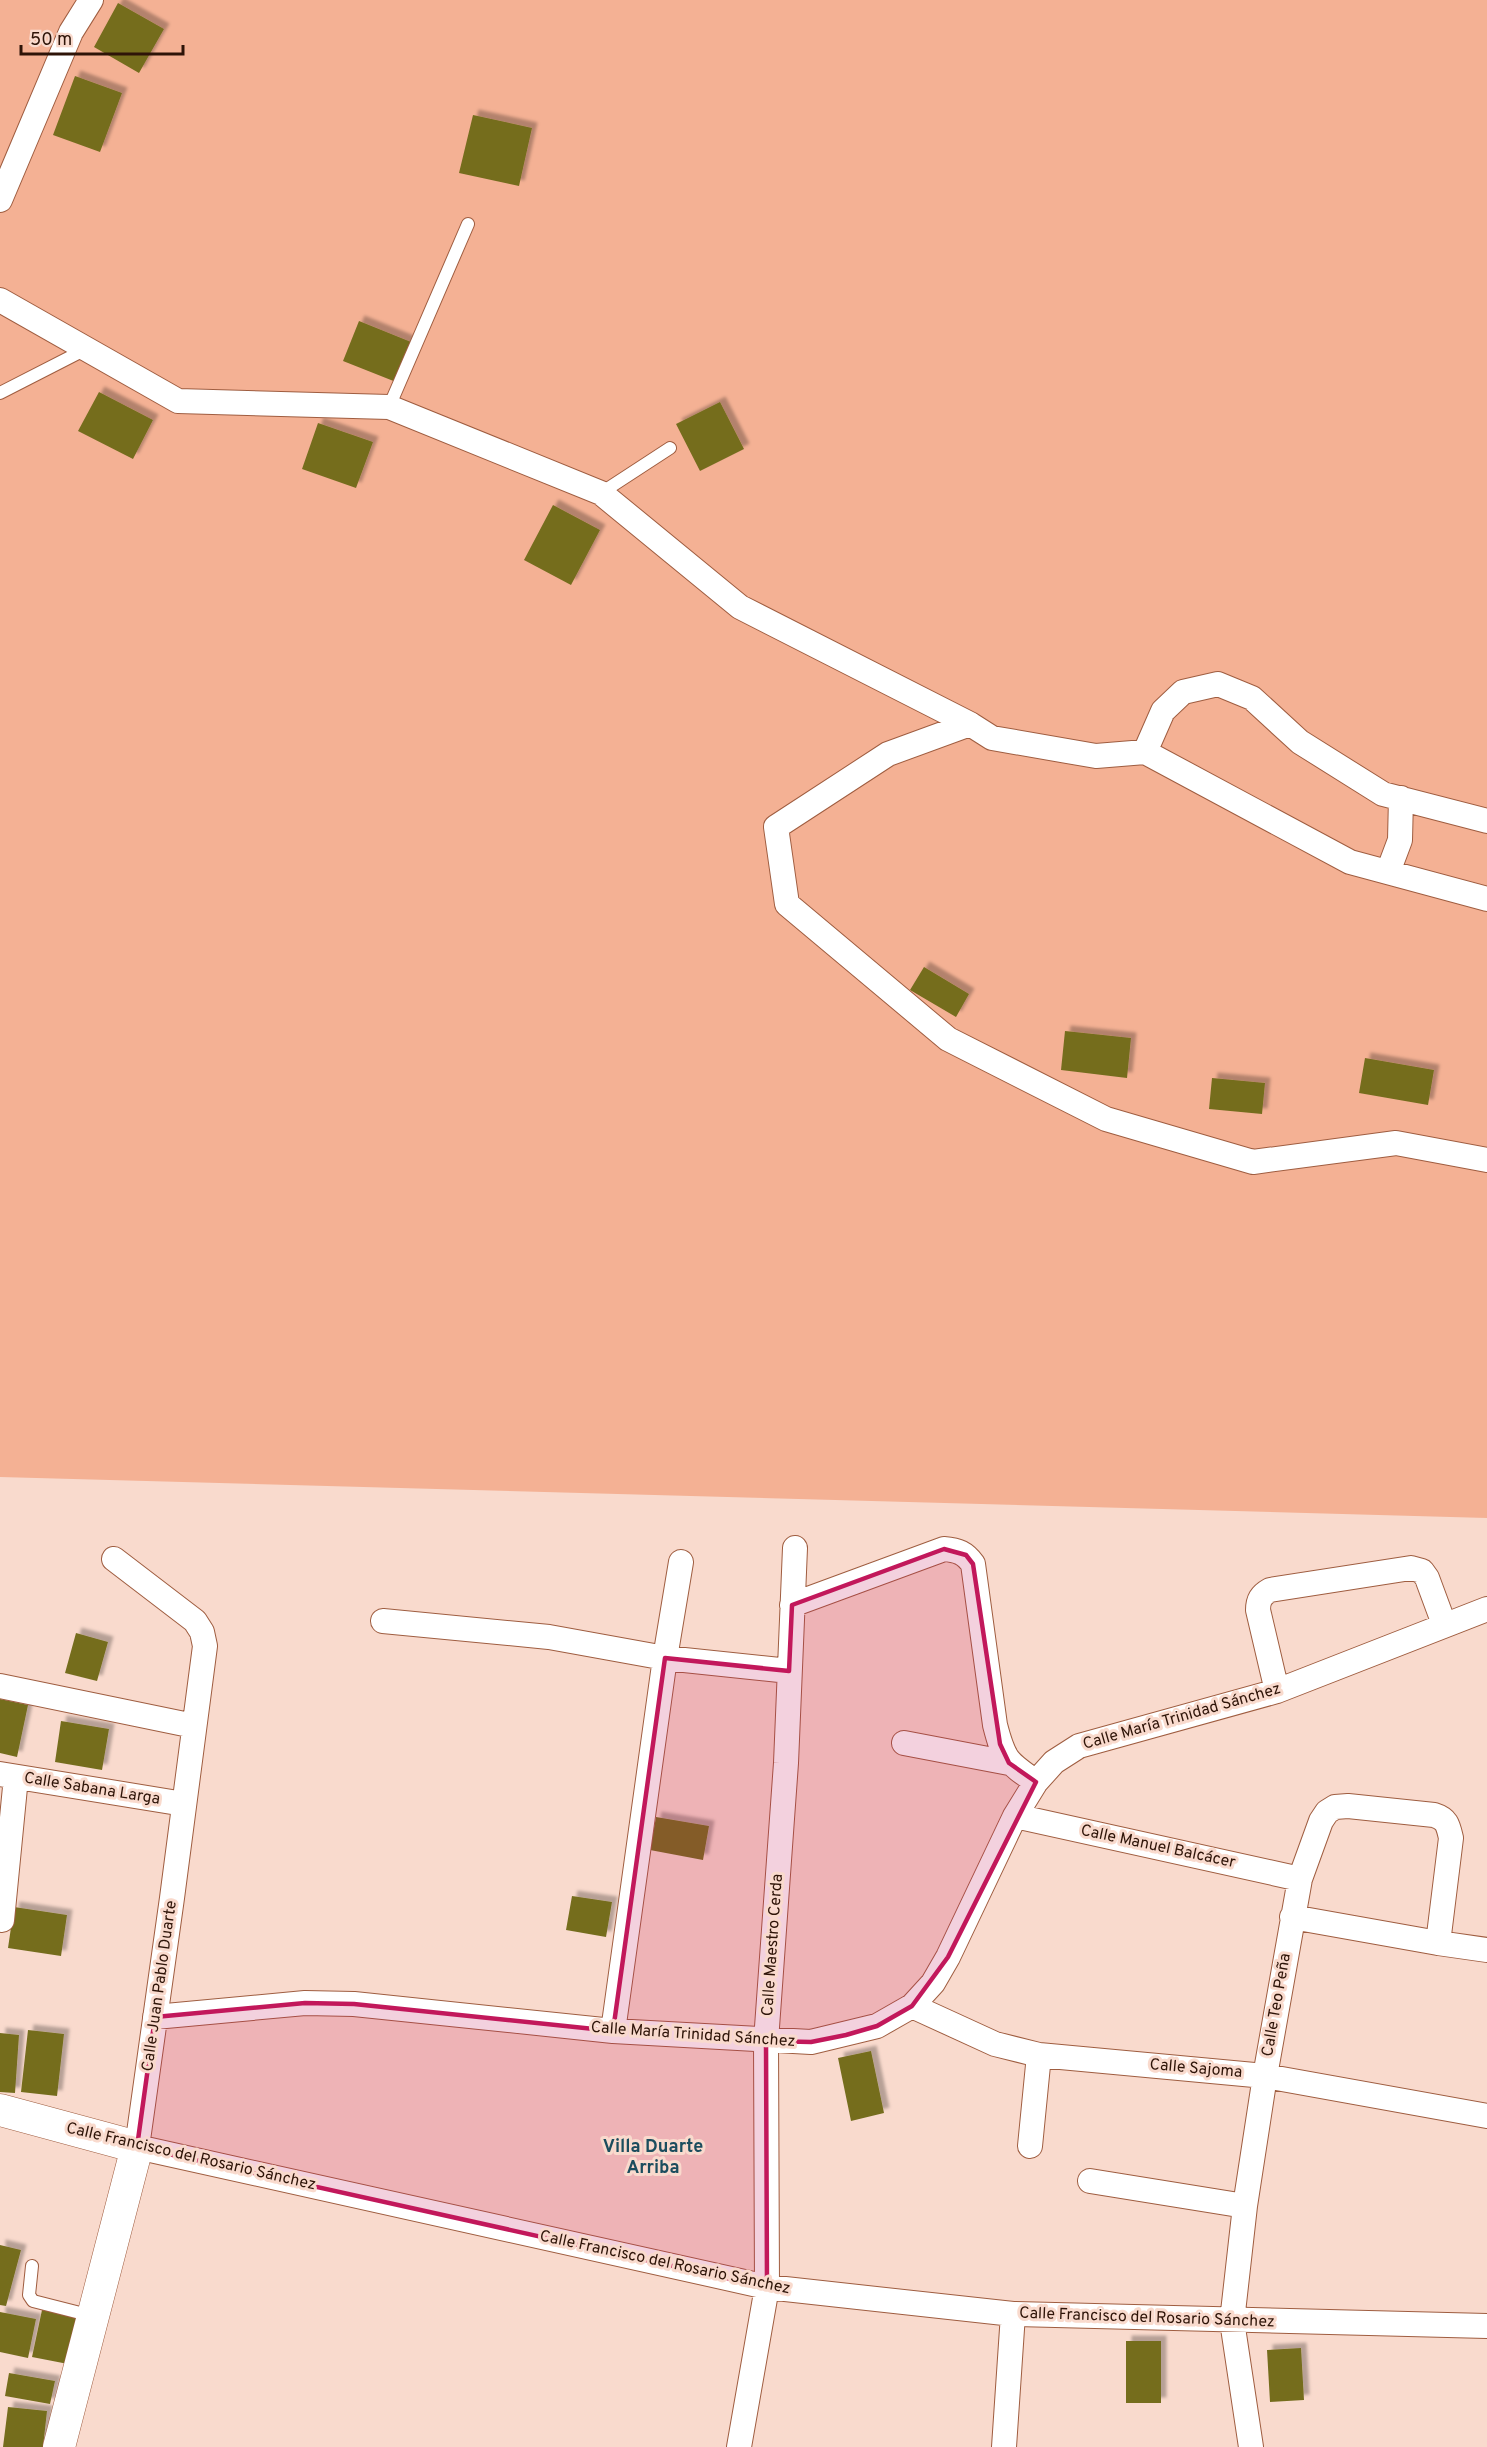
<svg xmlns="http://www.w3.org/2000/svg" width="1487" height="2447" font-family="Overpass,sans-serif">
  <defs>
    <filter id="shadow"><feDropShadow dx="5.5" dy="-5.5" stdDeviation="1.5" flood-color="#0004"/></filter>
  </defs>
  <rect width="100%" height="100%" fill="#f9dacd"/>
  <path fill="#f4b194" d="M0,0H1487V1518L0,1477Z"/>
  <path fill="#746d1f" filter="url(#shadow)" d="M118,3L164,29L139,73L94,47Z
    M75,76L122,93L100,152L53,135Z
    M473,115L532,128L519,186L459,173Z
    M359,321L411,342L396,382L343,361Z
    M99,392L153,420L133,459L78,431Z
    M720,402L744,449L700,471L676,424Z
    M318,423L373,442L356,488L302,469Z
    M553,505L600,530L571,585L524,560Z
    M924,967L969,994L956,1017L910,990Z
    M1065,1031L1131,1038L1127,1078L1061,1070Z
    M1365,1058L1434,1070L1428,1105L1359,1093Z
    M1212,1078L1265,1083L1262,1114L1209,1109Z
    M76,1633L108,1642L97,1681L65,1673Z
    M0,1699L28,1705L17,1757L0,1753Z
    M61,1721L109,1729L102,1770L55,1762Z
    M656,1817L709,1826L703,1860L650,1850Z
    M572,1896L612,1902L606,1937L566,1930Z
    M14,1907L67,1915L61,1956L8,1948Z
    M28,2030L64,2034L57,2096L21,2092Z
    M0,2033L19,2035L15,2093L0,2092Z
    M871,2051L884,2113L851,2121L838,2058Z
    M0,2245L21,2250L6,2306L0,2305Z
    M42,2310L78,2317L68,2364L32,2357Z
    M0,2312L36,2319L28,2358L0,2352Z
    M1126,2341H1161V2403H1126Z
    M1301,2348L1304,2400L1270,2402L1267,2350Z
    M9,2373L55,2381L50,2404L5,2396Z
    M8,2407L47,2411L43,2447H3Z"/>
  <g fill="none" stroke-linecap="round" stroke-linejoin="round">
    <defs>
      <path id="service" d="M0,393L86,349
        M389,407L468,224
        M601,493L670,448
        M32,2266L29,2295L33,2301L92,2316"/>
      <path id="minor" d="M0,200L71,32L91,0
        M0,300L178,401L389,407L601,493L740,607L970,724L992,738L1096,756L1145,752L1163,711L1183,692L1218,684L1252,698L1300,742L1383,794L1487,821
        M970,724L888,754L776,827L787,904L948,1039L1106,1119L1253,1162L1396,1143L1487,1160
        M1145,752L1350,862L1487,899
        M1388,872L1400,840L1401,798
        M114,1559L195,1621L202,1632L205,1646L172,1898L137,2147L767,2287L1013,2314L1487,2326
        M792,1605L944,1549C958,1550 965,1553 973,1564L995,1725C1004,1760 1007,1762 1036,1782
        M383,1621L549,1637L665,1658L789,1671
        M0,1686L194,1726
        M1277,1691L1258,1610C1258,1600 1261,1595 1270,1590L1411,1568L1422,1571L1427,1578L1444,1624
        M904,1743L1009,1763
        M0,1774L184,1804
        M1015,1816L1300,1879
        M1292,1917L1438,1943L1487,1950
        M2,1920L16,1777
        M912,2006L995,2044L1039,2055L1265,2076L1487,2116
        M155,2017L305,2003L354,2004L613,2031L811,2042L877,2026L912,2006L933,1983L948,1957L1015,1816L1036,1782L1054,1762L1079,1746L1277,1691L1487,1609
        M613,2031L665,1658L681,1562
        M1030,2146L1039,2055
        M1090,2181L1245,2206
        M739,2447L767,2287L766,2041L786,1763L795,1548
        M1004,2447L1013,2314
        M1251,2447L1232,2321L1245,2206L1265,2076L1300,1879L1321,1821L1327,1812L1335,1807L1348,1806L1434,1815C1447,1819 1448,1825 1451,1838L1438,1943"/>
      <path id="tertiary" d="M0,2110L137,2147L59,2447"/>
    </defs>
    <use href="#service" stroke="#9f5d40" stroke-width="14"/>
    <use href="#minor" stroke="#9f5d40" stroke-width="26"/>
    <use href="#tertiary" stroke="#9f5d40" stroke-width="33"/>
    <use href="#service" stroke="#fff" stroke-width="12"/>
    <use href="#minor" stroke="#fff" stroke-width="24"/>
    <use href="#tertiary" stroke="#fff" stroke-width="32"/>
  </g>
  <path fill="#c2185b" fill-opacity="0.2" stroke="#c2185b" stroke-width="4.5" stroke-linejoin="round" d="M944,1549L966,1555L973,1564L1000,1744L1009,1763L1036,1782L948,1957L912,2006L877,2026L846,2035L811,2042L766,2041L767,2287L137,2147L155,2017L305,2003L354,2004L613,2031L665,1658L789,1671L792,1605Z"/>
  <g text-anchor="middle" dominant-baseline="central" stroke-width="6" stroke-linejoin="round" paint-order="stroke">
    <g font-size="16" fill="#2e1408" stroke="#f9dacd">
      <text transform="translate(1182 1717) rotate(-16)">Calle María Trinidad Sánchez</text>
      <text transform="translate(92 1789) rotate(9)">Calle Sabana Larga</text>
      <text transform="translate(1158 1847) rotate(12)">Calle Manuel Balcácer</text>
      <text transform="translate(773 1945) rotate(-86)">Calle Maestro Cerda</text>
      <text transform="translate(160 1986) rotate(-82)">Calle Juan Pablo Duarte</text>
      <text transform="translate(1277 2005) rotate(-80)">Calle Teo Peña</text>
      <text transform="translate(693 2035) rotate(4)">Calle María Trinidad Sánchez</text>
      <text transform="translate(1196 2069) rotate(5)">Calle Sajoma</text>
      <text transform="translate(191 2157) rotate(13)">Calle Francisco del Rosario Sánchez</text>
      <text transform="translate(665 2263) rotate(12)">Calle Francisco del Rosario Sánchez</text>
      <text transform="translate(1147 2318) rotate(2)">Calle Francisco del Rosario Sánchez</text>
    </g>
    <g font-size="18" font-weight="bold" fill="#1b4d5e" stroke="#f9dacd">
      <text x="653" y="2147">Villa Duarte<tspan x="653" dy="21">Arriba</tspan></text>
    </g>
  </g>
  <path d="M21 45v9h162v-9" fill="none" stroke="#2e1408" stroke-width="3"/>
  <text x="30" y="45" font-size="18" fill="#2e1408" stroke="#f9dacd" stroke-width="4.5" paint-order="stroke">50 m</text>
</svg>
